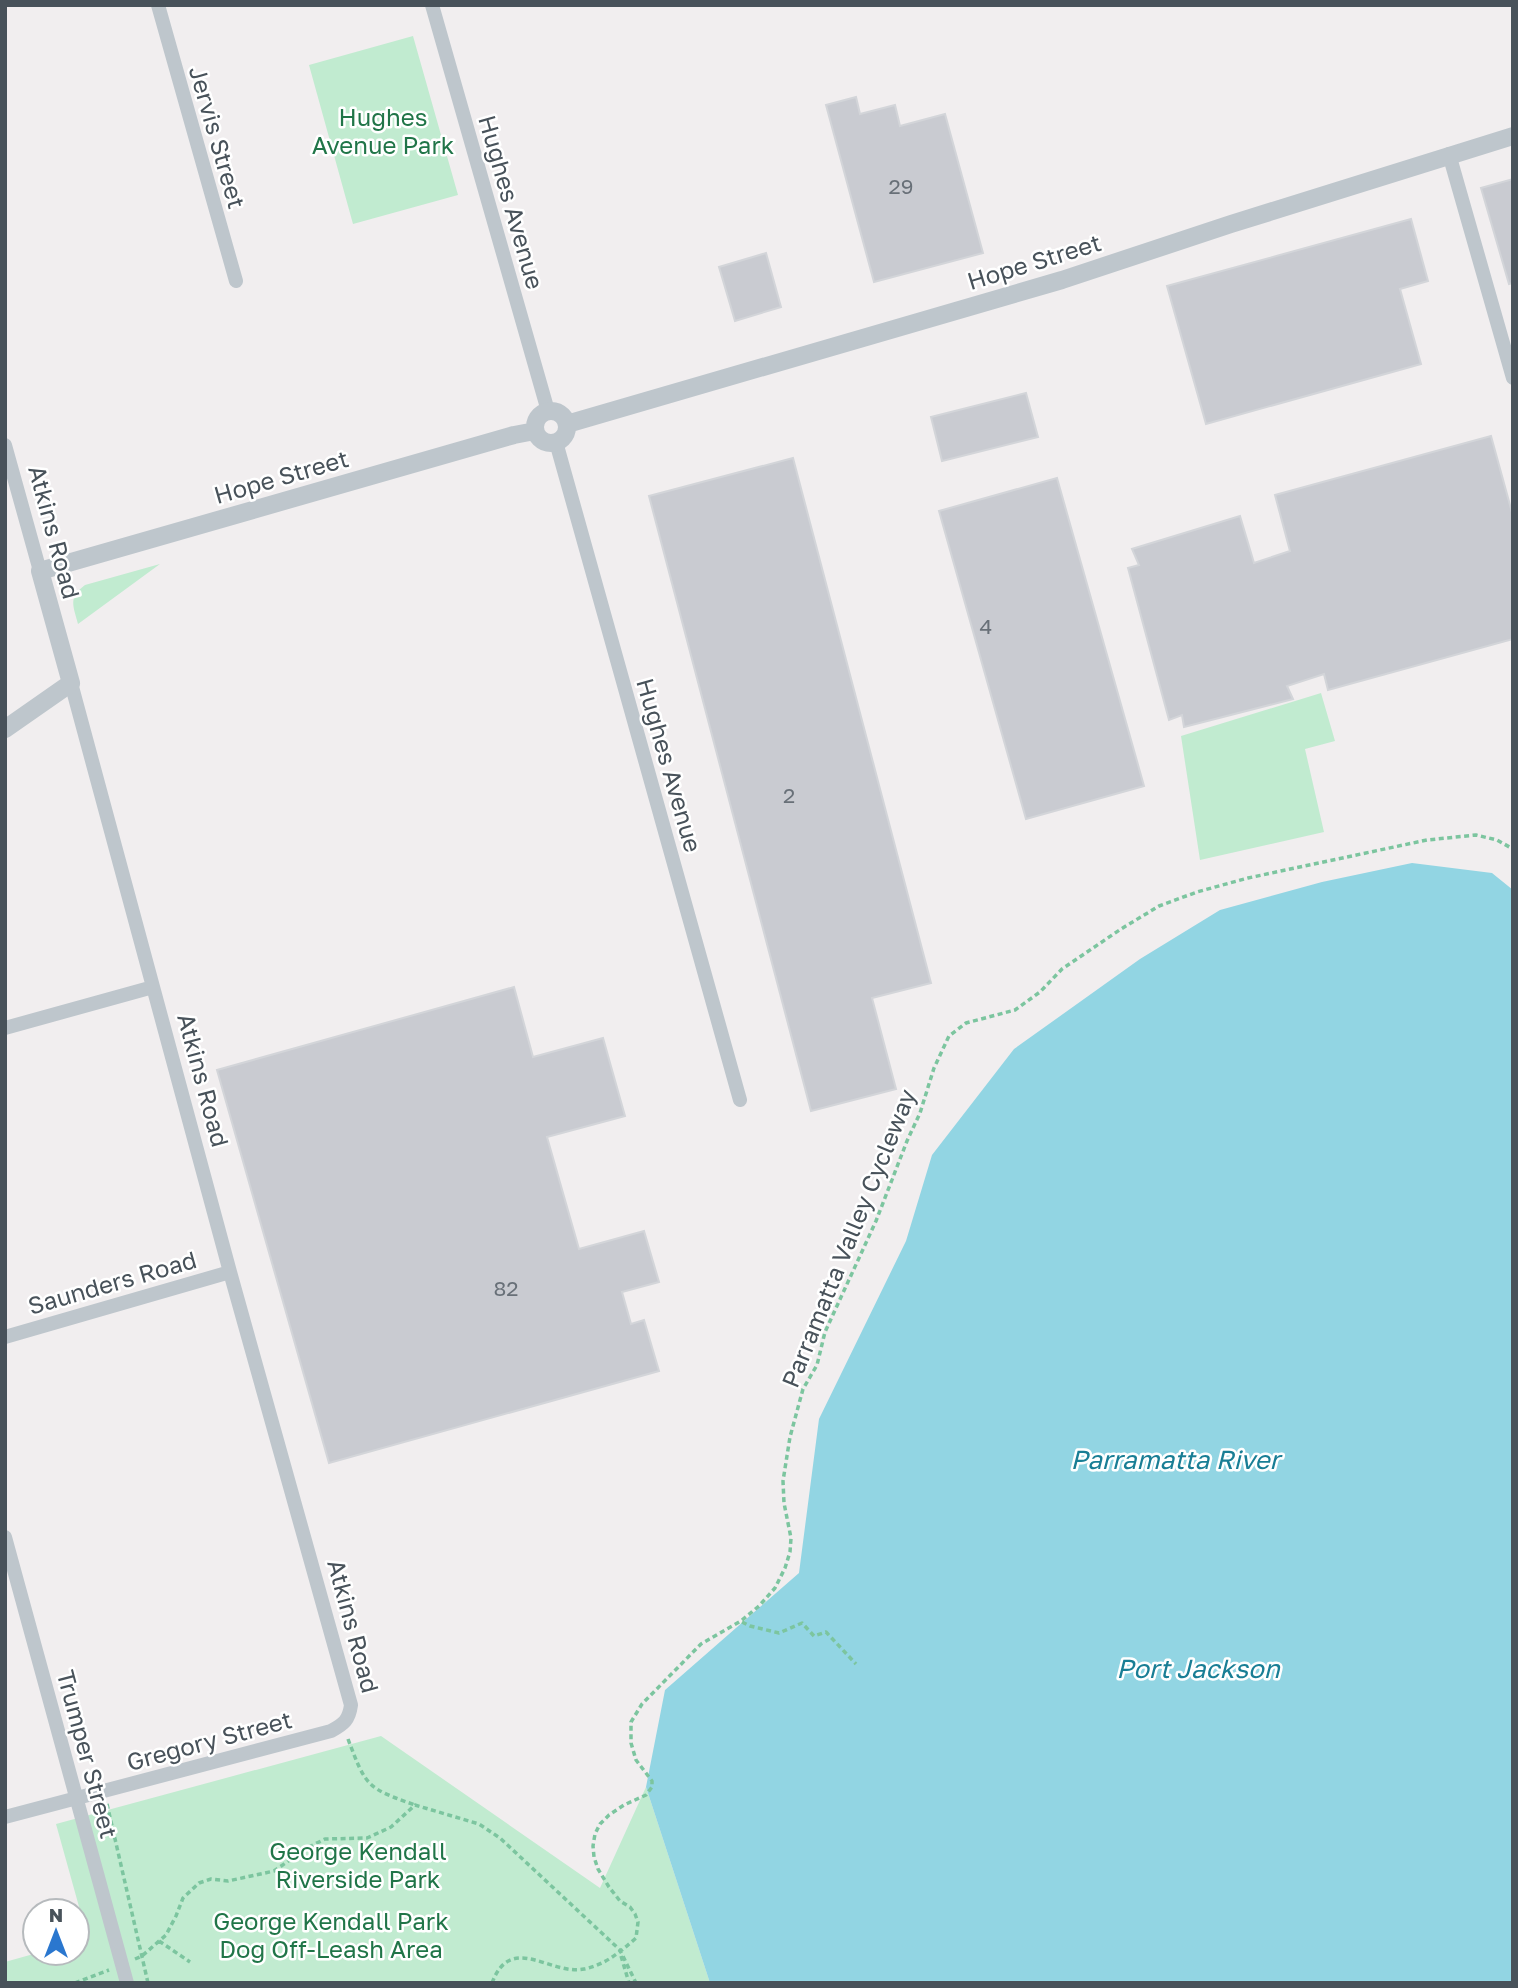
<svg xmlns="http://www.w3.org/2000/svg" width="1518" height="1988" font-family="'Golos Text',sans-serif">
  <rect width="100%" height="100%" fill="#f1eeef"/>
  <path fill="#c1ebd0" d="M413,36L458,195L353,224L309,65Z
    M160,564L78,624C73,605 68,598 85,585Z
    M1321,693L1335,741L1305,749L1324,832L1200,860L1181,736Z
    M381,1736L600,1888L646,1787L710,1983H5V1962L37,1953H77V1942L88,1939L56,1824Z"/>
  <path fill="#92d5e3" d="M1412,863L1492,873L1513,890V1983H710L646,1787L665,1690L799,1573L819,1419L906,1241L932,1155L1014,1049L1140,959L1220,910L1322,882Z"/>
  <path fill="#c9cbd1" stroke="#d3d5d9" stroke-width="2" d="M856,97L860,114L895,105L900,126L945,114L983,253L874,282L826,105Z
    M1513,179V283L1509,284L1481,188Z
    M1411,219L1428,281L1400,289L1421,364L1206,424L1167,286Z
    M766,253L781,307L735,321L719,267Z
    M1026,393L1038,437L942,461L931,417Z
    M1491,436L1513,516V639L1328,690L1324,674L1287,686L1293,699L1184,727L1182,715L1169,720L1128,568L1139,565L1132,549L1240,516L1254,563L1290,551L1275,495Z
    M793,458L931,983L872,998L896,1089L811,1111L649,496Z
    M1057,478L1144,786L1026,819L939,511Z
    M514,987L533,1057L603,1038L625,1116L547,1137L579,1249L644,1231L659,1282L622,1292L631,1324L644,1320L659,1371L329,1463L217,1070Z"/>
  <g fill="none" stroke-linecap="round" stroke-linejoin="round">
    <path stroke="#7cc59f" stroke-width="3.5" stroke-dasharray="5 3.5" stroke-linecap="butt" d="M742,1622L750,1626L779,1633L802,1623L814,1636L826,1632L856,1664
      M348,1739C366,1787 367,1788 415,1805
      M107,1804L148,1983
      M159,1941L190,1962
      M621,1956L629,1983
      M135,1959L142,1956L166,1935L176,1916L183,1898L199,1883L211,1879L228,1881L274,1871L307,1848L325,1839L367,1838L391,1827L415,1805L479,1824L500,1838L620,1950L636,1983
      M75,1983L109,1970
      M492,1983C511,1932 551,1976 584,1969C605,1965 620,1952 636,1938L638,1922L635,1914L630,1907L620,1901L609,1887L598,1869L594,1857L593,1846L595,1834L600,1824L609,1815L624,1805L646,1795L652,1787V1781L636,1760L631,1743V1722L642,1704L701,1644L741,1621L759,1606L775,1588L785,1568L790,1552L791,1538L784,1503L783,1481L790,1437L803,1389L817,1365L825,1332L876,1221L907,1141L920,1113L934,1068L949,1036L966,1023L1015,1010L1040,992L1062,969L1121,929L1159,906L1197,892L1248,878L1427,840L1476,835L1497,840L1513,849"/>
    <path stroke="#bec6cc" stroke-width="14" d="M158,5L236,281
      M432,5L548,411
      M1449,154L1513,378
      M556,442L740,1100
      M5,445L40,571
      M5,1028L153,987
      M5,1337L230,1272
      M5,1537L127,1983
      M5,1817L331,1731C344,1724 349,1720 351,1705L230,1272L71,683"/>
    <path stroke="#bec6cc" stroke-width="18" d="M535 427a16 16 0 1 1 32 0a16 16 0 1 1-32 0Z
      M567,424L1062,280L1231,224L1513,136
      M5,729L71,683L40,571L514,435L535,431"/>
  </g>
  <g text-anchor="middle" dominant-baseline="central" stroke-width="5" stroke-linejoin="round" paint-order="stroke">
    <g font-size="21" fill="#687078">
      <text x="901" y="186">29</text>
      <text x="986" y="626">4</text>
      <text x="789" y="795">2</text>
      <text x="506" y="1288">82</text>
    </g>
    <g font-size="24" fill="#207548" stroke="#fff">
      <text x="383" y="116">Hughes<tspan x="383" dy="28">Avenue Park</tspan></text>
      <text x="358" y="1850">George Kendall<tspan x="358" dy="28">Riverside Park</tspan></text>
      <text x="331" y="1920">George Kendall Park<tspan x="331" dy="28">Dog Off-Leash Area</tspan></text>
    </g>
    <g font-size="24" fill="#48525a" stroke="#fff">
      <text transform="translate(218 137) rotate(74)">Jervis Street</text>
      <text transform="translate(512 202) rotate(74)">Hughes Avenue</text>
      <text transform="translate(1034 261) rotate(-17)">Hope Street</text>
      <text transform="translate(281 476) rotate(-16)">Hope Street</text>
      <text transform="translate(55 532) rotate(75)">Atkins Road</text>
      <text transform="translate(670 765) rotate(74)">Hughes Avenue</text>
      <text transform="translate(204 1080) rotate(75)">Atkins Road</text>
      <text transform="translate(848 1238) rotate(-68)">Parramatta Valley Cycleway</text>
      <text transform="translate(112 1282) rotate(-16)">Saunders Road</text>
      <text transform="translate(354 1626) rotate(75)">Atkins Road</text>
      <text transform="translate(209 1740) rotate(-15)">Gregory Street</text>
      <text transform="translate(88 1754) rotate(75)">Trumper Street</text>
    </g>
    <g font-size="26" font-style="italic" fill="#197e95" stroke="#fff">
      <text x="1175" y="1459">Parramatta River</text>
      <text x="1198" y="1668">Port Jackson</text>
    </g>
  </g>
  <rect width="1518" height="1988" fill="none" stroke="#48525a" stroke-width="14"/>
  <g transform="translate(56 1932)"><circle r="33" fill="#ffffff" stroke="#b6babd" stroke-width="2"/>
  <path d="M0-5L12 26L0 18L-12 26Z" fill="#2a77cf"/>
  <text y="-10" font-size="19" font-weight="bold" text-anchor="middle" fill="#48525a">N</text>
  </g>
</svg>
